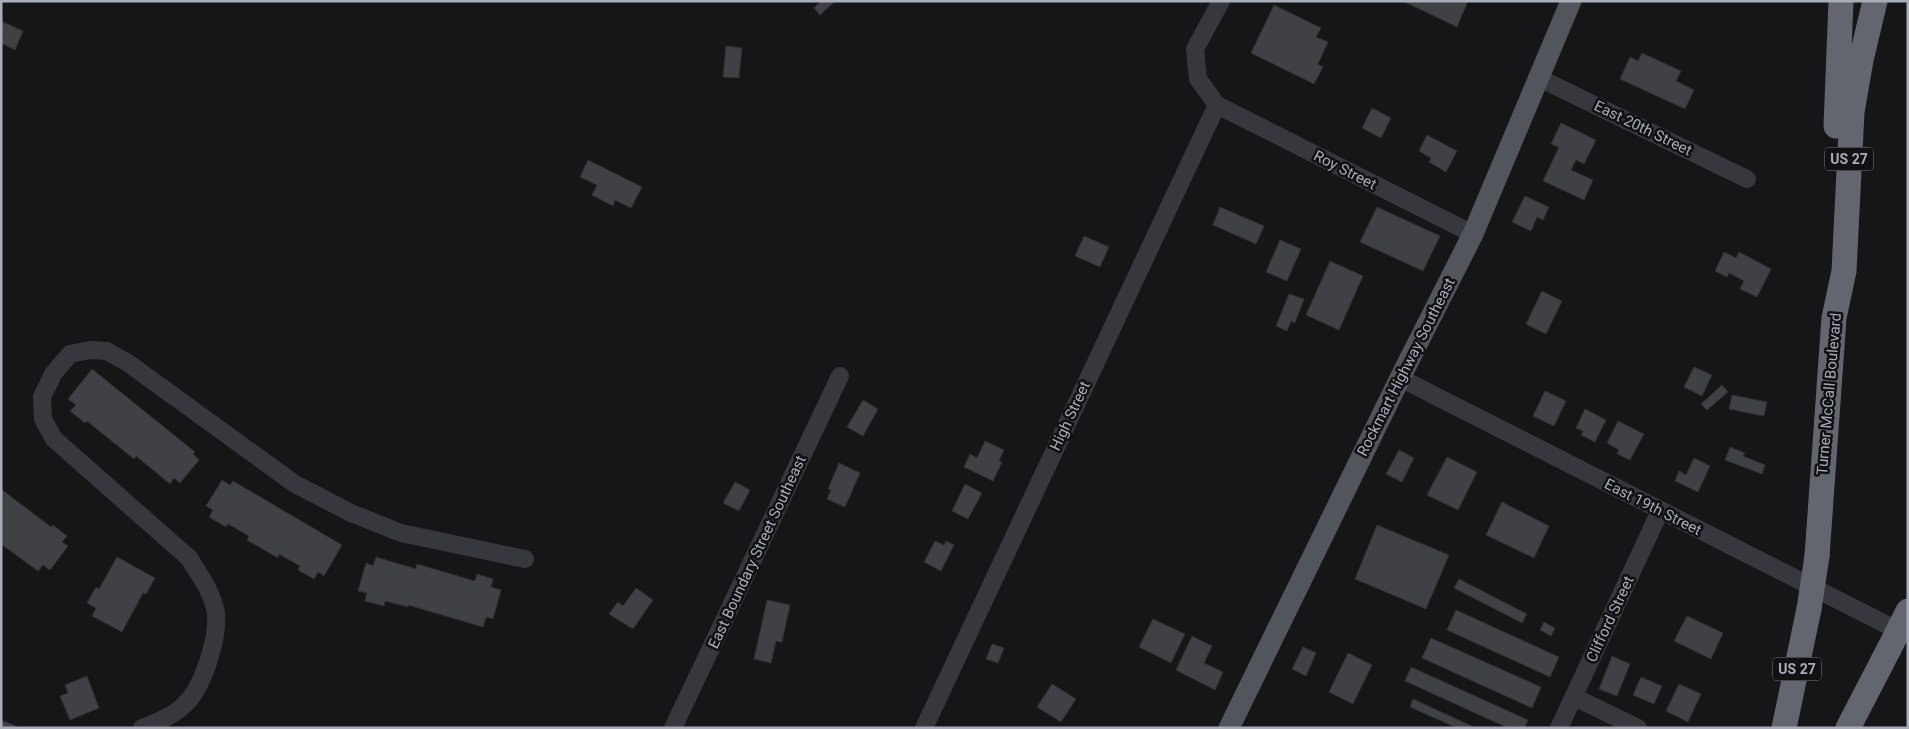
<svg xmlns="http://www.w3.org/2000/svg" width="1909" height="729" font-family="Roboto,sans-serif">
  <rect width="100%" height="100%" fill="#161618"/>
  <path fill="#404145" stroke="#303034" d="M821,1H835L820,15L814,8Z
    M1403,1H1468L1457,27Z
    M1274,5L1321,28L1316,37L1328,42L1318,64L1323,67L1314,84L1251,53Z
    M1,21L23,31L15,50L1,43Z
    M726,46L742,48L739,78L723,77Z
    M1642,53L1681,71L1676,81L1694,90L1685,109L1620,79L1630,57L1638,61Z
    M1372,108L1391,118L1381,138L1362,128Z
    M1561,123L1596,140L1584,164L1576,160L1571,170L1593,180L1584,200L1543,181L1559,147L1551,144Z
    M1427,135L1457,151L1446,172L1429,162L1431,158L1419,151Z
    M588,160L642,187L631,208L615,200L613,206L592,195L597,185L580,177Z
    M1525,196L1549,207L1543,220L1537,217L1531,231L1512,222Z
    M1220,207L1264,226L1256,244L1213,225Z
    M1377,207L1440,236L1423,271L1360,242Z
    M1084,236L1109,247L1100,267L1075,256Z
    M1280,240L1301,249L1287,281L1266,272Z
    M1724,252L1736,258L1739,252L1771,269L1757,297L1740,289L1744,281L1729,273L1727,277L1715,271Z
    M1330,261L1363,276L1339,330L1306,315Z
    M1542,291L1562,301L1546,334L1526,324Z
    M1289,294L1304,299L1295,323L1291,321L1287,331L1276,326Z
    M1694,367L1712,375L1702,396L1684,387Z
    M92,369L195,452L193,454L199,460L180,483L174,478L170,484L136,456L134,459L87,421L85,423L70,411L76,405L68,399Z
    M1722,385L1728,392L1707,410L1701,404Z
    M1545,391L1566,401L1554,426L1533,416Z
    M1732,395L1767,402L1764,416L1729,409Z
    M863,400L878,409L863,436L847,427Z
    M1585,409L1606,420L1595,442L1581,435L1583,431L1576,428Z
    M1618,421L1644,434L1630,460L1617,454L1619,450L1607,443Z
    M985,441L1004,450L999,461L1002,462L993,481L964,467L970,454L977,458Z
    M1730,447L1745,453L1743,456L1765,465L1762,474L1725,460Z
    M1399,450L1414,458L1402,482L1386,474Z
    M1447,457L1477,472L1458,510L1427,495Z
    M1694,458L1710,466L1698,492L1675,481L1679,471L1686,475Z
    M839,463L860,473L845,507L827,499L831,490L828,489Z
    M222,480L230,485L233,481L342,545L324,576L318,572L314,579L298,570L300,566L279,554L278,558L247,540L249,536L228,524L226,527L209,517L213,510L206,506Z
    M735,482L750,490L739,511L723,503Z
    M965,484L982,493L968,519L952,511Z
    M1,489L51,527L53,525L67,536L62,542L68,546L50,570L43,565L38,571L1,544Z
    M1502,502L1549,526L1534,558L1486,535Z
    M1377,525L1449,555L1426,609L1355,579Z
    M935,541L944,545L946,541L954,545L941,571L924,562Z
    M117,557L155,578L146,594L143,593L122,632L92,616L96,608L87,603L96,587L99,589Z
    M376,557L416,569L417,564L475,581L477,574L493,579L491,587L501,590L493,619L486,617L483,627L408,605V607L385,601L384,606L365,601L367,593L358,591L366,563L373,566Z
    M1459,579L1527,614L1522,623L1454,588Z
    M636,588L653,600L633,629L609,614L618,602L623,606Z
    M767,600L790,605L782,642L776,641L771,663L754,659Z
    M1456,610L1559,657L1550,677L1447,630Z
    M1687,616L1723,633L1711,659L1674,641Z
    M1153,619L1185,634L1171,663L1139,647Z
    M1544,622L1555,628L1551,636L1540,630Z
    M1192,636L1212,646L1204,663L1223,672L1215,690L1176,670Z
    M1431,638L1541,687L1532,708L1422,658Z
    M992,644L1004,648L998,663L986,659Z
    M1303,647L1316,653L1306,676L1292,669Z
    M1348,653L1372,665L1353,704L1329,692Z
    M1612,656L1630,664L1617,696L1599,689Z
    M1411,667L1528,720L1525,728H1508L1405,681Z
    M87,676L99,708L70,720L60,696L68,693L65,685Z
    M1641,677L1662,686L1654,704L1633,695Z
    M1052,684L1076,699L1061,722L1037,707Z
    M1679,684L1701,694L1688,722L1666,711Z
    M1413,699L1476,728H1457L1410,707Z
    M1,720L16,726L15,728H1Z"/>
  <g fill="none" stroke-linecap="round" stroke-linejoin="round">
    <path stroke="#37383d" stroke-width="18" d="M1221,1L1195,49L1198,79L1217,105L1473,234
      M1539,78L1747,179
      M1400,378L1907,635
      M1574,697L1638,728
      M142,728C155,723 173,716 183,706C203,689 218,639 216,614C214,595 199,574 189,558L54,439L43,419L42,397L53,374L70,354L90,350L107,351L128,363L295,484L351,513L401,533L525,559
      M673,728L840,376
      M924,728L1217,105
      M1559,728L1660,511"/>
    <path stroke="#53555c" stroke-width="21" d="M1229,728L1400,378L1473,234L1571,1"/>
    <path stroke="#63666e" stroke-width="25" d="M1836,126L1841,1
      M1817,556L1834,318L1844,271L1852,112L1861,60L1875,1
      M1784,728L1809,609
      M1848,728L1889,649"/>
    <path stroke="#63666e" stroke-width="25" d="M1809,609L1817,556
      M1889,649L1908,611"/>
  </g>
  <g text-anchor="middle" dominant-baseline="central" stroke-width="5" stroke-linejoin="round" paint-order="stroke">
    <g fill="#111113" stroke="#7b7e86" stroke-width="1">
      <rect x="1825" y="147.5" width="48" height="23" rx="4"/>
      <rect x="1773" y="657.5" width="48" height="23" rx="4"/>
    </g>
    <g font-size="14" font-weight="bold" fill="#a8adb8">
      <text x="1849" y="159">US 27</text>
      <text x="1797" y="669">US 27</text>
    </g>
    <g font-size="15" fill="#a8adb8" stroke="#111113">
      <text transform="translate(1643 128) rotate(26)">East 20th Street</text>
      <text transform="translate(1345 170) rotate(27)">Roy Street</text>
      <text transform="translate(1406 367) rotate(-63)">Rockmart Highway Southeast</text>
      <text transform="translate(1829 394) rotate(-85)">Turner McCall Boulevard</text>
      <text transform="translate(1070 416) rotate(-65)">High Street</text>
      <text transform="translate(1653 507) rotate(27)">East 19th Street</text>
      <text transform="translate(757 552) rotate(-65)">East Boundary Street Southeast</text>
      <text transform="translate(1610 619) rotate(-65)">Clifford Street</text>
    </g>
  </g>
  <rect width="1909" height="729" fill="none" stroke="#a8adb8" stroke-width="5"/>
</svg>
